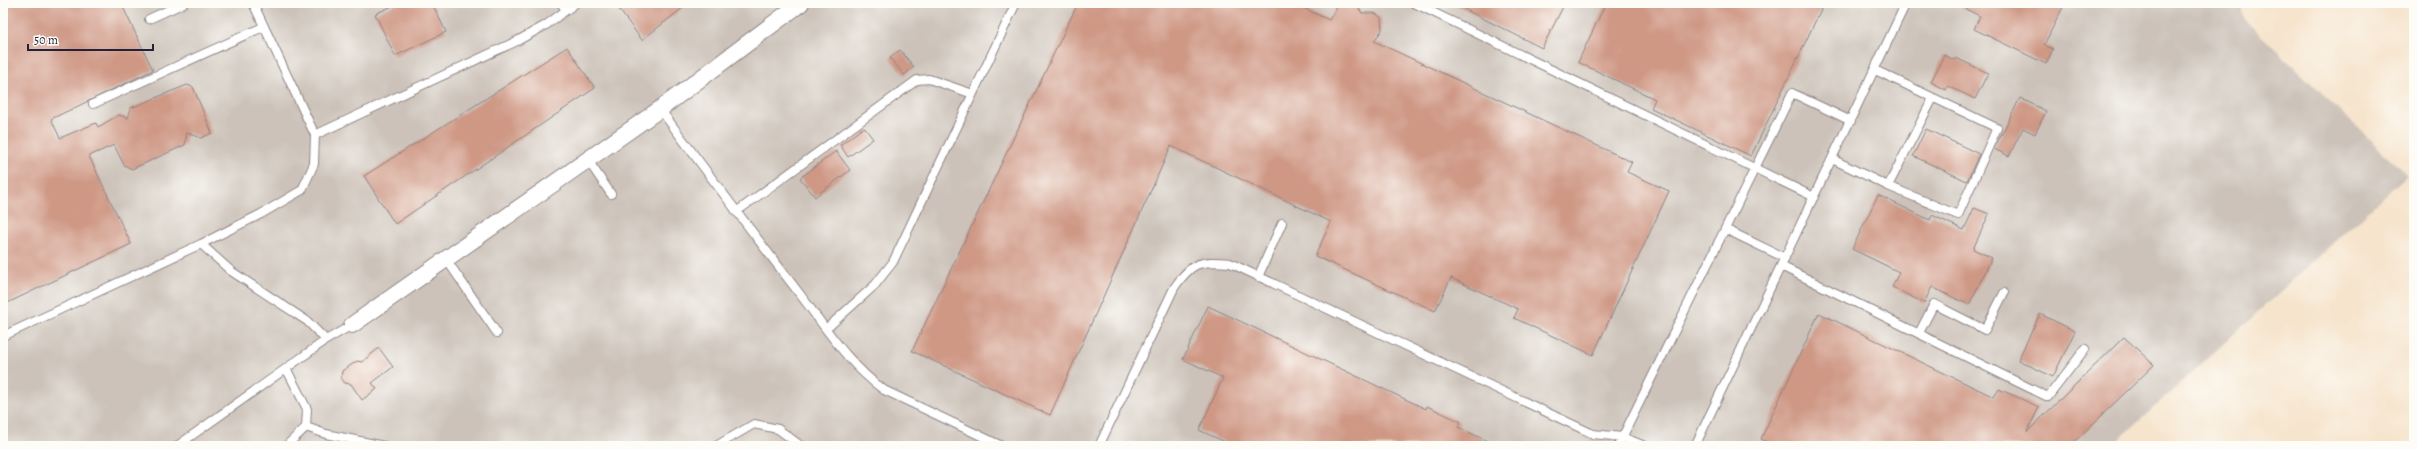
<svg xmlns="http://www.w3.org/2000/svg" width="2417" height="449" font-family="Alegreya,serif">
  <rect width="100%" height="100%" fill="#fdfcf7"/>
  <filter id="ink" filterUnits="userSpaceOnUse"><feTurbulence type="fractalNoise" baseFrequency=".025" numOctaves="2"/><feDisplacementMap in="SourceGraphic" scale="8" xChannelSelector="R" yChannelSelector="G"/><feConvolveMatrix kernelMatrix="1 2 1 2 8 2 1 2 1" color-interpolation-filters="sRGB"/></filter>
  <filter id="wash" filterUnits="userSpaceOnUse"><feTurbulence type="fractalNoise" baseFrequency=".012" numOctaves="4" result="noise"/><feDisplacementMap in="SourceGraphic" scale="16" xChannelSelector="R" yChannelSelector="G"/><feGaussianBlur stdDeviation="0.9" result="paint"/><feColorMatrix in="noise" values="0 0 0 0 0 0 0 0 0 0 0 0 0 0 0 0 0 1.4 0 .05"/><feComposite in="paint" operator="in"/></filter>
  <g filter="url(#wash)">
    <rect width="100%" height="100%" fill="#f6e4cc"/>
    <path fill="#ccc2b9" d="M3,3H2240L2245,20L2407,175L2112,446H3Z"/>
    <g id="blocks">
      <path fill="#cf9885" d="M3,3H121L153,70L51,119L60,138L96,123L98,127L119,115L128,118L131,108L187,85L193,87L212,133L201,138L187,132L185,145L132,169L124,165L114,145L89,156L131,244L3,305Z
        M399,3H432L446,32L395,56L375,14Z
        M614,3H689L642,40Z
        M1078,3H1293L1329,20L1339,3H1355L1362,13H1375L1381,18L1382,30L1374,41L1632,162L1627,172L1669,191L1593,355L1514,318L1518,309L1451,278L1435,311L1315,256L1331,222L1171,146L1050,415L912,351Z
        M1452,3H1565L1542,48Z
        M1606,3H1824L1751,156L1651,108L1655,99L1578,62Z
        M1953,3H2065L2044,45L2053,49L2046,64L1974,29L1980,16Z
        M567,47L595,88L395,224L364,176Z
        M900,50L914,67L904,75L890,58Z
        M1944,55L1955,60L1956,58L1988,73L1975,99L1948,86L1946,90L1931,82Z
        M2020,98L2046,111L2035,134L2023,128L2009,156L1994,149Z
        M864,127L873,139L848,157L840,145Z
        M1926,129L1979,154L1967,181L1913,156Z
        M836,151L850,170L815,197L800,178Z
        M1878,195L1930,220L1932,215L1964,230L1974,208L1989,214L1973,249L1992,258L1969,305L1932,287L1924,303L1892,287L1899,272L1852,249Z
        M1208,306L1426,409L1427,406L1461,422L1458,427L1498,446H1234L1199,430L1223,378L1183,359Z
        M1819,313L1994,397L1999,389L2039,407L2027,432L2124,337L2154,365L2070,446H1775L1761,439Z
        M2040,314L2075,331L2053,377L2018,360Z
        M379,348L393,367L372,383L377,389L362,400L351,384L345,383L341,378L342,371L357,361L362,362Z"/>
    </g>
  </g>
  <g filter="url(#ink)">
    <use href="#blocks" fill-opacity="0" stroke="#8c8384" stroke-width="1"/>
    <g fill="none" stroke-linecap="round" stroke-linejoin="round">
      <defs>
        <path id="lane" d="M561,3L566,10
          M1414,3L1814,197
          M149,19L184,3
          M93,104L263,27
          M660,109C706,171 752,232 799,293C825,327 849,365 884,390L1002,446
          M315,135L517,41L546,25L576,3
          M587,159L611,194
          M1832,159L1888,186L1958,215L1997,128L1875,70
          M1888,186L1933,98
          M736,212L917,80L929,79L973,94
          M1725,229L1785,258
          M201,244L231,271L307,321L326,340
          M446,259L497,333
          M1781,266L2048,397L2085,349
          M1258,277L1282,223
          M826,329L875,285L893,262L1016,3
          M1919,333L1934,304L1985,330L2004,293
          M3,336L201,244L261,214L302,190L314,164L315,135L253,3
          M306,427L326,434L384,446
          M177,446L326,340L352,325
          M286,446L306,427L307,409L287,370
          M716,446L754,424L778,429L801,446
          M1099,446L1174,288C1192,262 1199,260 1230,263L1593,434L1622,437L1645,446
          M1618,446L1792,93L1851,121
          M1695,446L1906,3"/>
        <path id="street" d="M352,325L660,109L801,3"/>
      </defs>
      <use href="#lane" stroke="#8c8384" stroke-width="10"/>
      <use href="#street" stroke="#8c8384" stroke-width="18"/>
      <use href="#lane" stroke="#fff" stroke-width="8"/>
      <use href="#street" stroke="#fff" stroke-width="16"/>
    </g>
  </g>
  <rect width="2417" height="449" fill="none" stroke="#fdfcf7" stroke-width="16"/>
  <path d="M28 44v6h125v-6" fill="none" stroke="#22223b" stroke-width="2"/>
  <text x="34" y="44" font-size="12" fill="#22223b" stroke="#fdfcf7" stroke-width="3" paint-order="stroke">50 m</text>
</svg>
